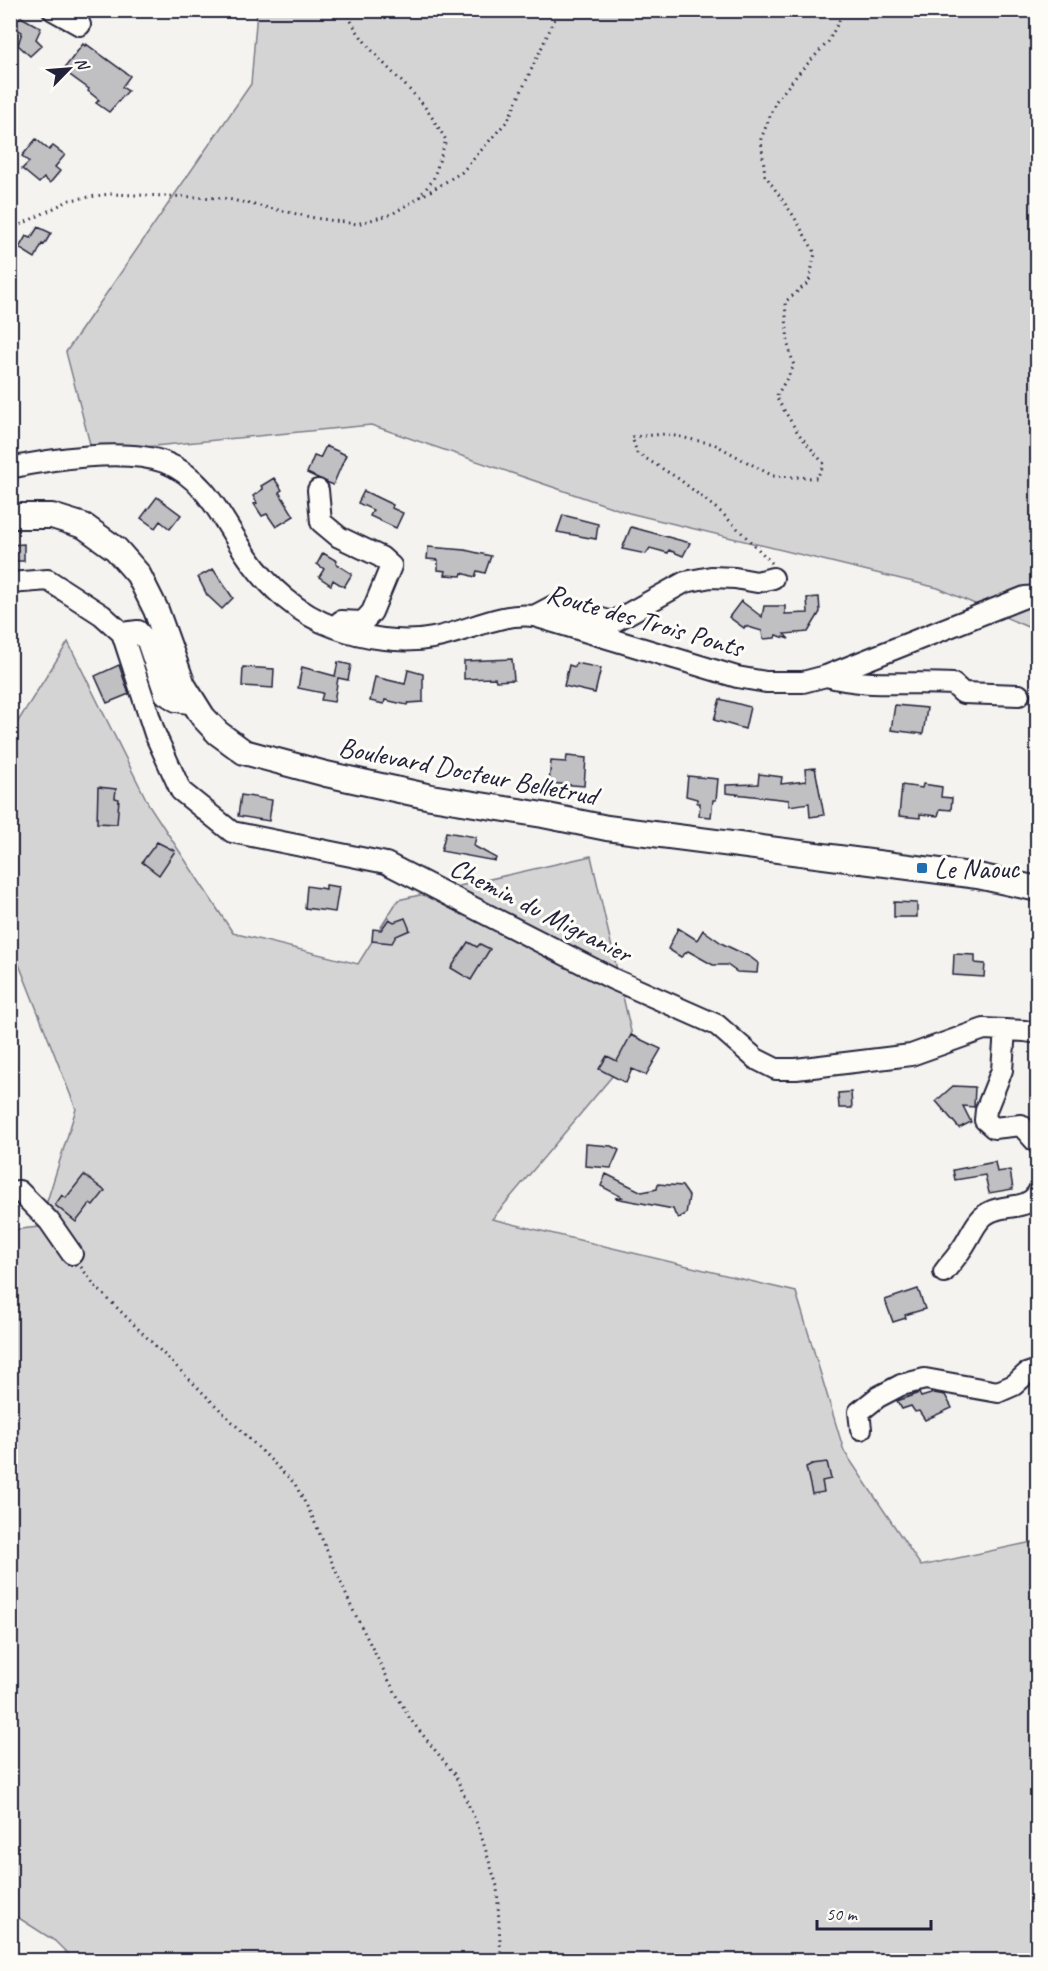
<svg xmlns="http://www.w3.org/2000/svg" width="1048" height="1971" font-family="Caveat,sans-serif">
  <rect width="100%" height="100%" fill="#f4f3ef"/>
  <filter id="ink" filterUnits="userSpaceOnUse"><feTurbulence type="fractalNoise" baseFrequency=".0167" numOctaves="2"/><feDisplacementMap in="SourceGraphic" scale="12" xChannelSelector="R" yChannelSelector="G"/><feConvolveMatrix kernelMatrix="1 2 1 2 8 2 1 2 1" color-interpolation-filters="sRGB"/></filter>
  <g filter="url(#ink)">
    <path fill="#d5d4d5" stroke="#7c7b88" stroke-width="1.5" d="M257,11H1037V631L938,588L629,513L371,425L92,452L66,352L251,84Z
      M68,642L149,805L233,933L358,964L398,900L591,856L635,1049L492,1219L796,1292L844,1451L921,1566L1037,1541V1960H74L55,1941L11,1913V1230L39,1227L76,1109L11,944L10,734Z"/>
    <path fill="#c0bfc2" stroke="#22223b" stroke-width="1.5" d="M21,17L41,28L36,39L42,45L30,56L18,45L22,32L10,25V20Z
      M83,44L85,46L86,44L130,76L122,87L128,91L109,112L96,103L99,100L88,91L89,89L63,70Z
      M36,139L49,150L53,146L65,155L55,167L60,171L50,183L44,178L39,183L22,169L29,162L22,156Z
      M38,227L51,233L44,245L42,244L35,258L19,248L26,236L31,238Z
      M326,446L346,455L333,485L307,473L314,456L320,458Z
      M274,478L282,490L279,492L294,516L276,527L267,514L262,516L254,504L257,503L253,496L263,489L261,486Z
      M364,491L393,505L392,508L403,513L396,528L370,516L373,510L358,503Z
      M157,497L181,515L170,529L160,521L155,528L141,518Z
      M563,515L598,524L596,539L557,532Z
      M631,527L690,543L683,556L669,550L668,553L650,548L646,554L622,549Z
      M24,544V561H10V545Z
      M428,547L465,550L491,556L485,573L477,571L475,577L462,573L461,576L445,575L446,571L438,570V560L427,559Z
      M323,553L337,561L336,564L352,574L344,587L333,580L331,585L319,577L324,569L317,564Z
      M213,569L233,598L222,609L207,595L198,577Z
      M819,597L820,612L808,632L784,634L789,639L776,635L775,638L763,639L762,631L745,626L744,628L729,617L741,601L762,617L764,606H785V614L808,613L807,598Z
      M512,659L514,680L496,681L495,678L464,679V661Z
      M338,662L351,665L348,680L338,678L334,702L321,700L323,693L298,688L302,667L335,676Z
      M576,663L601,668L595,693L564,686L569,665L575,667Z
      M119,665L129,694L107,703L95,676Z
      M243,667L274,669L273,688L242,686Z
      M408,670L423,674V702L408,703L407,705L385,700L384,704L370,701L375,677L405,684Z
      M720,699L750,707L745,729L714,720Z
      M895,705L927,708L923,734L891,730Z
      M567,756L586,758L584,786L549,783L551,761L566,762Z
      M815,768L824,815L810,817L809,803L789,806V800L726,793V785L758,784L759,774L782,777L781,784L806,781L805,769Z
      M688,776L718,779L716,800H713L711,817L699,816L700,803H697V799L686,796Z
      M923,784L942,787L941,797L952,798L951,810L940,809L938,816L920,814V818L899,816L902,785L922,788Z
      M98,787L116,789L115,798L119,799L117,824L97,823Z
      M241,795L272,800L269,821L238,816Z
      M446,832L476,837L474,846L496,858L495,861L441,851Z
      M157,842L175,851L159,875L142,862Z
      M326,885L339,887L335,912L305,908L307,886L326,889Z
      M894,902L917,903V917H894Z
      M405,918L410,930L396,936L392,943L372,941L373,929L381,930L389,919L394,922Z
      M678,928L697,940L703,930L723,944L750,957L758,963L757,973L737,972L727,965H713L688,951L681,957L668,949Z
      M468,942L477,947L480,944L490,949L471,980L451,968Z
      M954,954L975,955V963L985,964L984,977L953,975Z
      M631,1035L661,1049L646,1075L632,1069L626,1083L599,1069L607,1056L617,1061Z
      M953,1086L975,1087L974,1107L963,1106L971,1122L959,1128L936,1101Z
      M851,1092L852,1108H839L838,1093Z
      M586,1144L611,1146L619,1150L611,1168L585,1166Z
      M995,1162L997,1172L1010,1170L1013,1189L989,1193L985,1175L955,1180L953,1170Z
      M606,1174L642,1192L657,1189L658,1184L682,1186L689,1196L686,1214L679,1218L675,1214L673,1209L615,1198L622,1197L601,1186Z
      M84,1175L105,1191L93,1206L90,1204L76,1222L55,1205L62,1195L66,1198Z
      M918,1289L925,1309L905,1315L906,1318L893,1322L885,1300Z
      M919,1393L921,1397L934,1393L945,1395L952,1408L925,1420L919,1411L915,1412L911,1406L902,1409L897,1401Z
      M827,1462L831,1479L822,1481L824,1492L812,1494L806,1467L812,1464Z"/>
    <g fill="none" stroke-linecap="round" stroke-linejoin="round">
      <defs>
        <path id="minor" d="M53,10L80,25
          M10,468C51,459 125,448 164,462C207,478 223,522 247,556C268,587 298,614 334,627C363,638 402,644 433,638C467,632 499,612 534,616L737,677L766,682H803L826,676L1025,597L1038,596
          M318,490L321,522L339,537L381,557L391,566L372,612L363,622L341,621L338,624
          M10,583L48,580L102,615L122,633L138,631L147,641L165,694L176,701L195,704
          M534,616L553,606L613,622L685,582L711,577L735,578L757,582L773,578
          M122,633L155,734L181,791L232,832L386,863L613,979L717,1025L756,1059L776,1069H796L911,1055L984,1029L1025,1031L1038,1033
          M826,676C868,688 910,681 953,684L963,693L1019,695
          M1005,1030L1002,1070L986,1110L985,1120L994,1128L1021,1125L1038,1144
          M10,1192L19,1191L49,1221L72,1254
          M944,1272C949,1265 956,1258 961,1250C971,1237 976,1217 992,1211C1008,1204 1029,1210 1038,1192
          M861,1429L859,1412L878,1397L901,1385L925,1379L998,1392L1014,1385L1026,1374L1038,1370"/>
        <path id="major" d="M10,516H52L84,526L116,549L138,574L156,610L183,685L203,717L218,733L244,752L326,774L431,797L543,815L607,828L978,876L1038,889"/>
      </defs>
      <use href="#minor" stroke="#22223b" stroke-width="24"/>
      <use href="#major" stroke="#22223b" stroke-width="28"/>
      <path stroke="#22223b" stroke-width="3" stroke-dasharray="1.5 4.5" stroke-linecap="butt" d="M346,10C359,44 396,74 420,101C430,113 438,127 446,140L433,180L419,197
        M10,230L70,200L109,194L223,198L315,218L357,224L392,214L462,172L508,120L559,10
        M772,563L722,513L679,479L637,453L632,437L665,434L714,444L773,476L817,478L824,464L798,433L776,397L794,366L788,345L785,302L809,282L815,253L793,215L765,175L761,139L776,101L798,74L828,42L840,19L841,10
        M81,1267L96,1287L295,1484L312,1516L351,1606L390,1683L410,1719L455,1775L478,1826L497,1886L501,1960"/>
      <use href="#minor" stroke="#fdfcf7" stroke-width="20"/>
      <use href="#major" stroke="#fdfcf7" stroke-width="24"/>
    </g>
  </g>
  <rect fill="#1f6fb2" stroke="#fdfcf7" stroke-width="2" x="916" y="862" width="12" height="12" rx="3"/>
  <g text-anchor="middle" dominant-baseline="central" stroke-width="6" stroke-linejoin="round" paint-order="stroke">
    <g font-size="28" fill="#22223b" stroke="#fdfcf7">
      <text transform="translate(645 620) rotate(16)">Route des Trois Ponts</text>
      <text transform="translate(468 771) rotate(11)">Boulevard Docteur Belletrud</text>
      <text transform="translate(541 910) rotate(27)">Chemin du Migranier</text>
    </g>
    <g font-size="28" fill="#22223b" stroke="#fdfcf7" text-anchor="start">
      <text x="934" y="868">Le Naouc</text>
    </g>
  </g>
  <rect width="1048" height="1971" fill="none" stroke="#fdfcf7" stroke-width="36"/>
  <rect x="18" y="18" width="1012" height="1935" fill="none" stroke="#22223b" stroke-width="2" filter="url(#ink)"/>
  <g transform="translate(69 69) rotate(65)" stroke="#fdfcf7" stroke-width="4.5" paint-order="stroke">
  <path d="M0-4.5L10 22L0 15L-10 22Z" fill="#22223b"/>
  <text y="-9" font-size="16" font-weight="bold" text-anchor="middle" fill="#22223b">N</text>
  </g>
  <path d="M817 1920v9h114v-9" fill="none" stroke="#22223b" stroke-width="3"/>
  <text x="826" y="1920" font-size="18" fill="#22223b" stroke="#fdfcf7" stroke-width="4.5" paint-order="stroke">50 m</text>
</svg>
